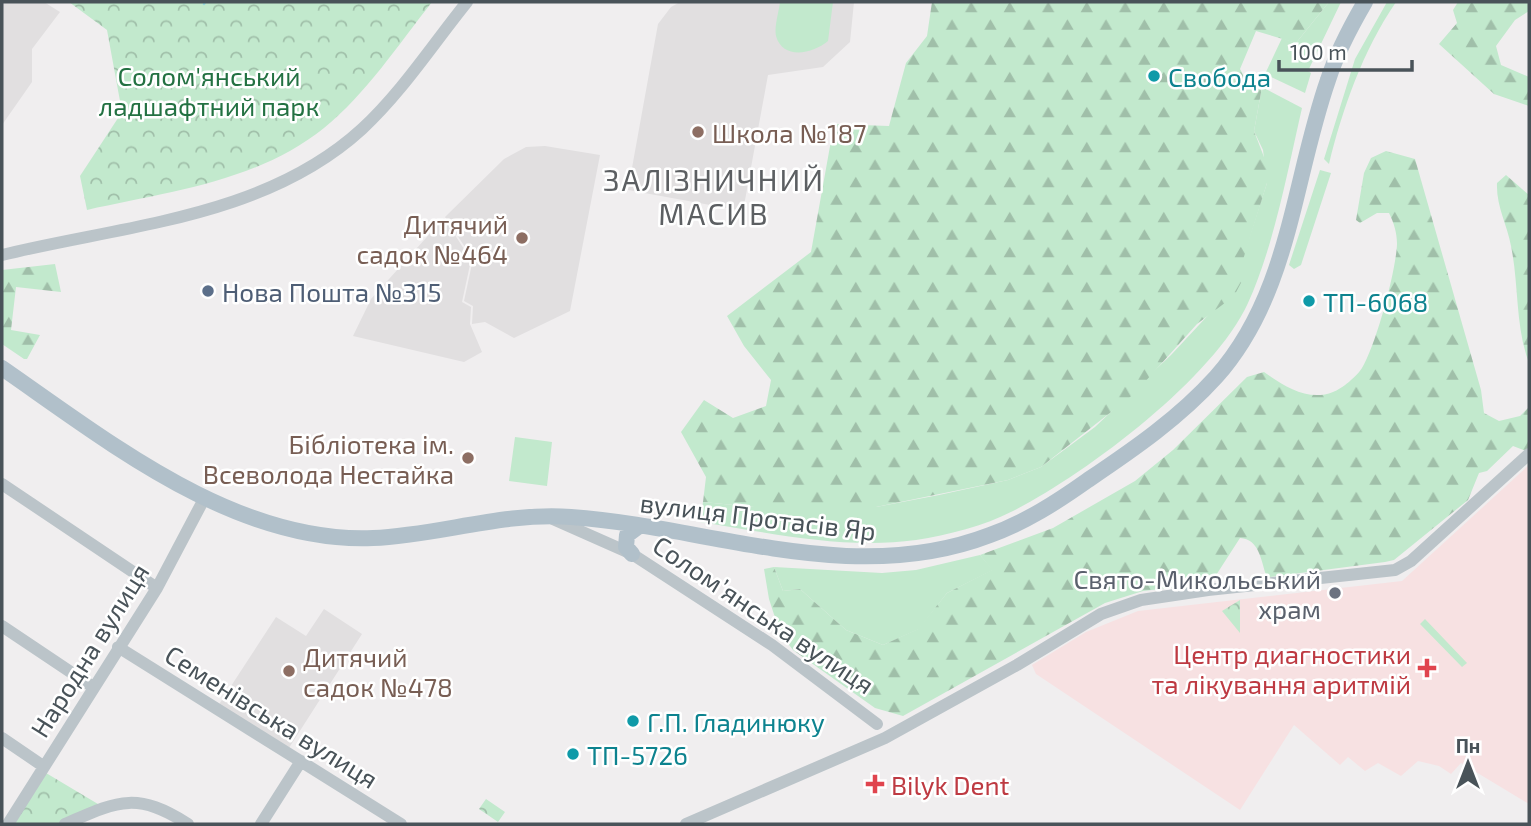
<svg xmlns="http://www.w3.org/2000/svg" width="1531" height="826" font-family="'Exo 2',sans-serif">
  <defs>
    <pattern id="forest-firs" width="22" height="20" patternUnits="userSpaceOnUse" patternTransform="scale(1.75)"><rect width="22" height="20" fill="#c2e9cd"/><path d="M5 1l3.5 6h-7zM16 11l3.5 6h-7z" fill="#a0bfa9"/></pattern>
    <pattern id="park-crowns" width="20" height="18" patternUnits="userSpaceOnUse" patternTransform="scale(1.75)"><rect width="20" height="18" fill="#c2e9cd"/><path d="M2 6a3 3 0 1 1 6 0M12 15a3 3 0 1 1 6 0" fill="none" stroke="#a0bfa9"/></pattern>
  </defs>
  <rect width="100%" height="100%" fill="#f0eeef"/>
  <path fill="#e1dfe0" d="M2,2H44L60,12L32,49V82L2,125Z
    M680,2H854L850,42L823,67L768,75L743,211L628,190L658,24L671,7Z
    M545,146L600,155L570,311L514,338L485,322L472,324L473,306L464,301L473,259L445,217L504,159L526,147Z
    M444,218L471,260L462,302L471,307L470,324L482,352L464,362L353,336L371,299Z
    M324,609L362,634L287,751L218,706L276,617L306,636Z"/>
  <path fill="#f7e1e2" d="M1529,465V804L1461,763L1451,774L1439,766L1418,761L1401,776L1378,763L1365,771L1348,757L1340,765L1294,725L1240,810L1036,674L1032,665L1086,632L1138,611L1402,581Z"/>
  <path fill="#c2e9cd" d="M780,2H833L828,41C814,53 783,61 776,36C774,27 779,11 780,2Z
    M1329,2H1341L1308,71L1311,73L1305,93L1265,74L1282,38L1296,43Z
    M1387,2H1396C1363,50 1342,110 1329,164L1324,159L1355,59Z
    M1262,87L1302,108C1288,169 1274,246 1248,303C1214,378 1086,474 1013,511C984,526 948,535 916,540C845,550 770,533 700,522L703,502L754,507H876L939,495L1008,480L1041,467L1095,427L1171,355L1212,311L1236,279L1267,183L1263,150L1254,131Z
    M1320,170L1331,173L1301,265L1294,269L1289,265Z
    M515,437L552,442L547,486L509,481Z
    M980,555L993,570L947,593L919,629L883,645L846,630L800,589L783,591L774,567L882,573L916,570Z
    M1425,619L1467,663L1462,667L1420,624Z"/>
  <path fill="url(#forest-firs)" d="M932,2H1329L1296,43L1256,31L1240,69L1247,82L1262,87L1254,131L1272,178L1267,183L1237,279L1242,281L1234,296L1197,324L1134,394L1041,467L1008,480L876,507H754L703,502L706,477L681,432L704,400L733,418L766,406L771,380L744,346L727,316L811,252L834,124L889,126L906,63L927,36Z
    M1458,2H1529V11L1515,20L1496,46L1501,65L1529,77V106L1494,94L1439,44L1457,23L1453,10Z
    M1386,151L1415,159L1481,390L1484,413L1499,421L1520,416L1529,407V448L1526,451L1513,446L1487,471L1479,473L1468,500L1394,560L1385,562L1270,577L1266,575C1261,560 1259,539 1240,538L1211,583L1143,591L1105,603L903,716L875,708L793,650L780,633L769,599L764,569L774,567L783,591L800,589L846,630L883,645L918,629L947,593L992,570L980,555L1053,528L1135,481L1173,450L1247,377L1264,372C1284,386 1308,402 1333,392C1342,389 1357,376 1362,368C1376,345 1396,271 1397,244C1397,233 1394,223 1389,213H1377L1360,223L1356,220L1364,173L1371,158Z
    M1506,175L1529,195V363C1515,326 1519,284 1511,246C1507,224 1496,206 1497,183Z
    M55,264L61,292L16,287L11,330L40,335L27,359H24L2,344V270Z"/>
  <path fill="url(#park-crowns)" d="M69,2H432C398,45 366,94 324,128C257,182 167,192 87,210L80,176L122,112L107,30Z
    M1240,600V633L1222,611Z
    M41,770L103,807L65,824H8Z
    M486,799L505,812L498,822L479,809Z"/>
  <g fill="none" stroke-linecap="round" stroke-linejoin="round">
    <path stroke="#95d8e0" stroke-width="2.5" d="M204,4L205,2"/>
    <path stroke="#bbc4c9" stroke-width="12" d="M2,255C124,225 265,218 362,129C402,92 433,44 467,2
      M2,484L157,588
      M553,519L632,554L772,645L877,724
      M2,626L93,687
      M118,647L401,824
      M2,738L43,766
      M8,824L157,588L204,499
      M65,824C118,801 136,791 188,824
      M261,824L301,761
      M686,824L885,738L1017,665L1101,614L1141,600L1208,590L1395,570L1411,561L1529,454"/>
    <path stroke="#b1c0ca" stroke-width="16" d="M2,368C109,442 236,544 373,538C440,535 503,512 571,517C711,527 852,588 990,535C1026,522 1057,502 1088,480C1134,449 1179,418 1216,377C1290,294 1293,180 1328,80C1337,52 1351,26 1365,2
      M632,554L626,547L627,535L639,526"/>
  </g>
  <g fill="#0f9aa8" stroke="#fff" stroke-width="2.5">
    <circle cx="1154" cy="76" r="7"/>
    <circle cx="1309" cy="301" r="7"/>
    <circle cx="633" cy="721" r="7"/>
    <circle cx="573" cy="754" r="7"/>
  </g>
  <g fill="#8d6e63" stroke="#fff" stroke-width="2.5">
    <circle cx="698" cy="132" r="7"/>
    <circle cx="522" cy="238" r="7"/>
    <circle cx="468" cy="458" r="7"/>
    <circle cx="289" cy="671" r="7"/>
  </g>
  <circle fill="#5c6f8a" stroke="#fff" stroke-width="2.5" cx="208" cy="291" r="7"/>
  <circle fill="#6b7280" stroke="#fff" stroke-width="2.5" cx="1335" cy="593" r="7"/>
  <g fill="#e0444e" stroke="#fff" stroke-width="2.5">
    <path d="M1423.5 657.5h7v7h7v7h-7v7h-7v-7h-7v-7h7z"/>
    <path d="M871.5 773.5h7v7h7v7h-7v7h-7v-7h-7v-7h7z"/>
  </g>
  <g text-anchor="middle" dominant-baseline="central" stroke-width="5" stroke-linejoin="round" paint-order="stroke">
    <g font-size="26" fill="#237142" stroke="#fff">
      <text x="209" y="75">Солом'янський<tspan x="209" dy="30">ладшафтний парк</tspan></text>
    </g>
    <g font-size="26" fill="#0d838f" stroke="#fff" text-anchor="start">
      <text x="1168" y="76">Свобода</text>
      <text x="1323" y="301">ТП-6068</text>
      <text x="647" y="721">Г.П. Гладинюку</text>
      <text x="587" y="754">ТП-5726</text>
    </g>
    <g font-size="26" fill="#785e54" stroke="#fff" text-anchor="start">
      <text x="712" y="132">Школа №187</text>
      <text x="508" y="223" text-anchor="end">Дитячий<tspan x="508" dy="30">садок №464</tspan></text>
      <text x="454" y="443" text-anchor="end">Бібліотека ім.<tspan x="454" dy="30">Всеволода Нестайка</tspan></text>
      <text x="303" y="656">Дитячий<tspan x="303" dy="30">садок №478</tspan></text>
    </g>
    <g font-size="26" fill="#4e5e75" stroke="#fff" text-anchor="start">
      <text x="222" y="291">Нова Пошта №315</text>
    </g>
    <g font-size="26" fill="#495359" stroke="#fff">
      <text transform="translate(758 516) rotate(7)">вулиця Протасів Яр</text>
      <text transform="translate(764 614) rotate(34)">Соломʼянська вулиця</text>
      <text transform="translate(89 650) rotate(-58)">Народна вулиця</text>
      <text transform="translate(272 716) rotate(32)">Семенівська вулиця</text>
    </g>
    <g font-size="26" fill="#5b616d" stroke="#fff" text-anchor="end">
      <text x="1321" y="578">Свято-Микольський<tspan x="1321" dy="30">храм</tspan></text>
    </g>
    <g font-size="26" fill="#be3a42" stroke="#fff" text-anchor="end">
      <text x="1411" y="653">Центр диагностики<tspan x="1411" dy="30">та лікування аритмій</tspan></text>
      <text x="891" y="784" text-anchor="start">Bilyk Dent</text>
    </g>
    <g font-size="30" letter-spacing="2" fill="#5c5f62" stroke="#fff">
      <text x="714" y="179">ЗАЛІЗНИЧНИЙ<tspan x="714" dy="34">МАСИВ</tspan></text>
    </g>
  </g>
  <rect width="1531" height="826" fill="none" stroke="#495359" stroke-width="7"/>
  <g transform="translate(1468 763)" stroke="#ffffff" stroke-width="5" paint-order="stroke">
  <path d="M0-5L12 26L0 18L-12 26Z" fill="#495359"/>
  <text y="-10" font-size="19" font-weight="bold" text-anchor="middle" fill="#495359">Пн</text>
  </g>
  <path d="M1279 60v10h133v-10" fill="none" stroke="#495359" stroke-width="3.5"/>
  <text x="1290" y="60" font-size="21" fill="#495359" stroke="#ffffff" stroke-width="5" paint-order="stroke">100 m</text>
</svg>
